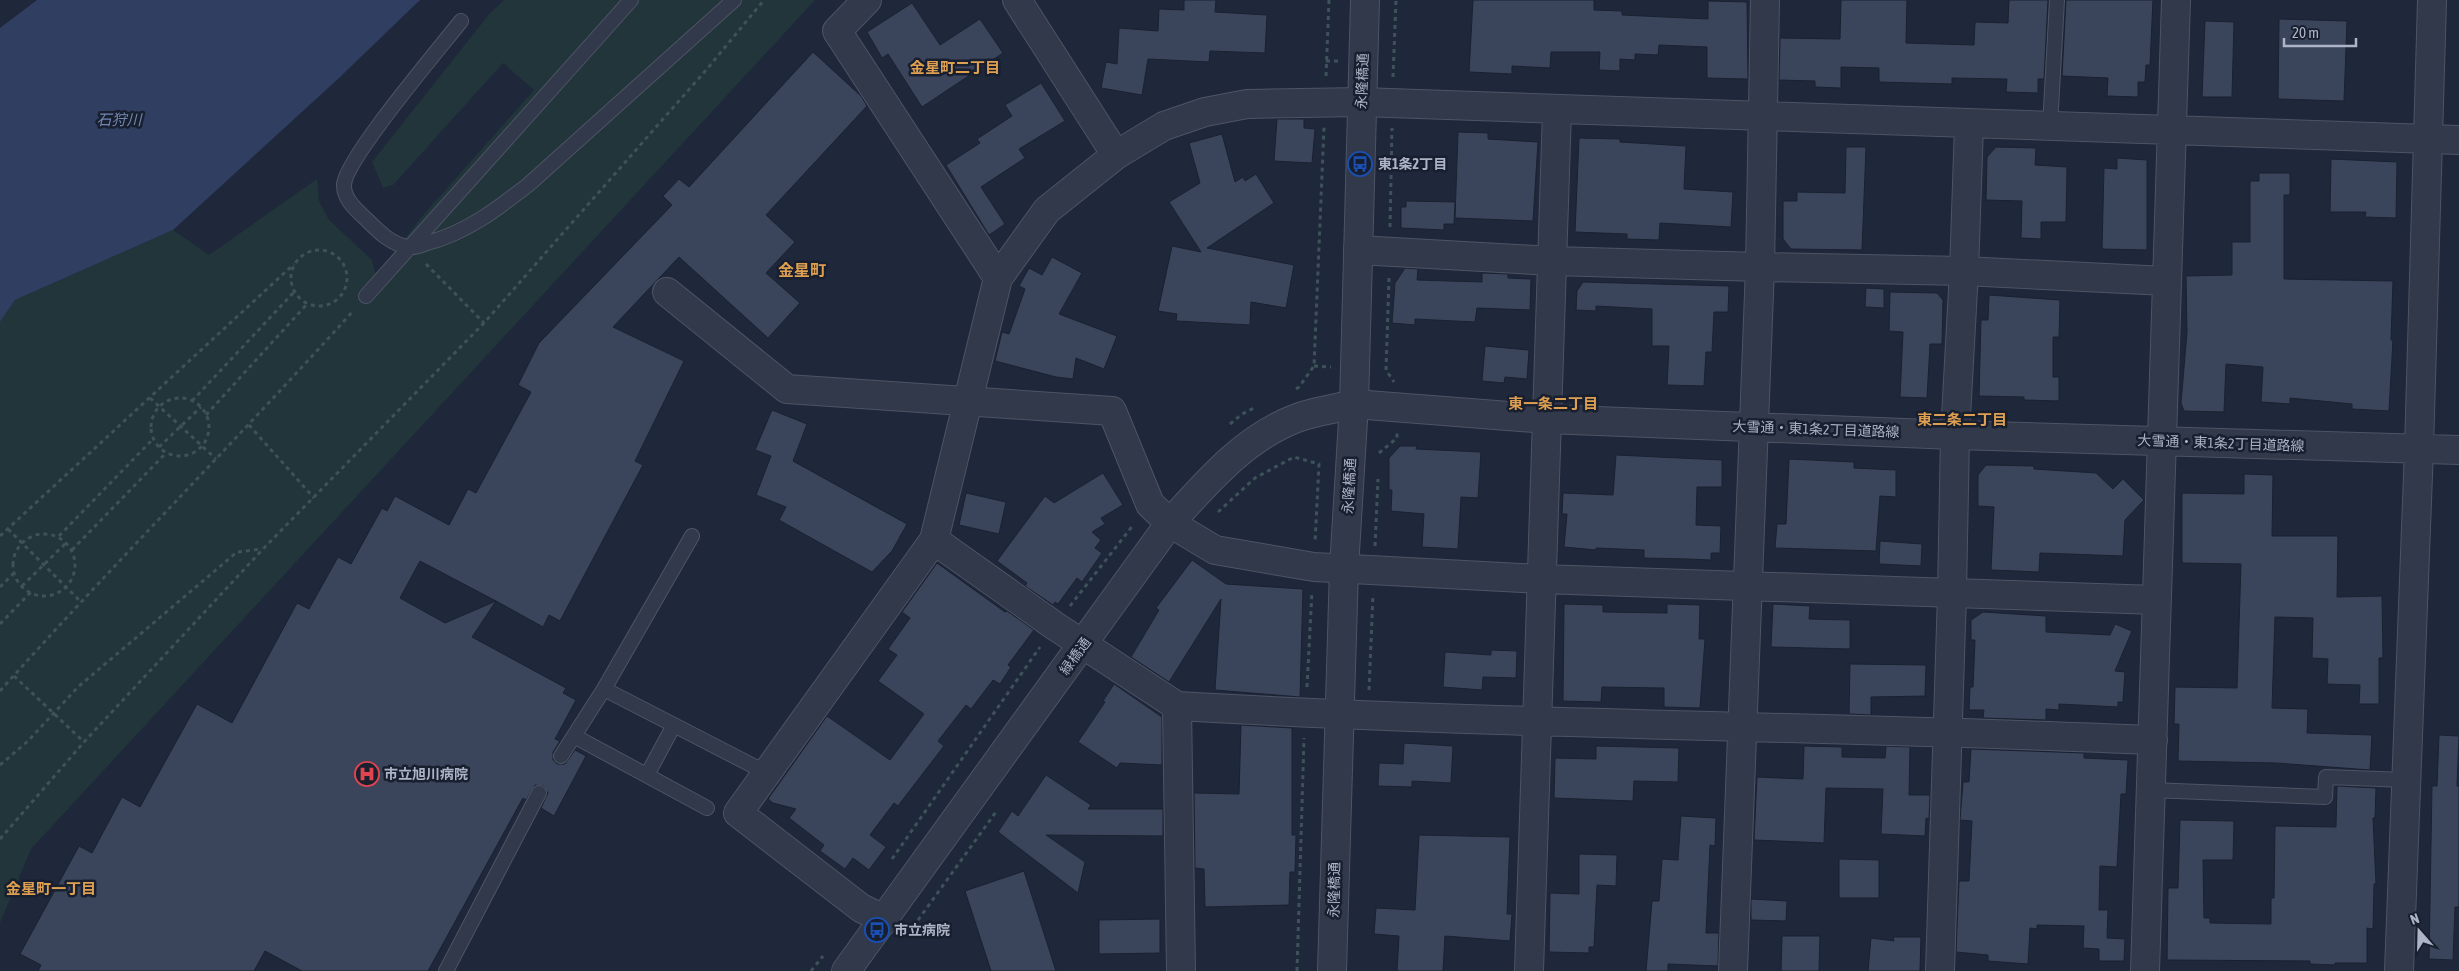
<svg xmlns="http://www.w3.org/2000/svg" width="2459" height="971" font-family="'Asap Condensed','Noto Sans JP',sans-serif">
  <rect width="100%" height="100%" fill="#1f273a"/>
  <path fill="#21353b" d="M504,0H815L31,849L0,923V322L15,300L173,230L209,255L317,179L319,201L329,220L372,260L376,275L425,213L534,90L503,63L393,185L383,188L372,162L490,13Z"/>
  <path fill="#2f3e61" d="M37,0H420L339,78L173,230L15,300L0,322V28Z"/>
  <path fill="#3a445b" stroke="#1a2131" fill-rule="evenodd" d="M1184,0H1216L1215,12L1267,15L1265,53L1210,51L1209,62L1148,59L1142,95L1101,88L1106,62L1117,64L1119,28L1158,31L1159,9L1184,10Z
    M1473,0H1594V10L1622,11V15L1708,19V1L1747,2L1748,79L1707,78V47L1659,45L1658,55L1635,54V60L1620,59V71L1599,70L1600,52H1551L1550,68L1512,66V74L1469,72Z
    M1841,0H1907L1906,43L1974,45L1975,22L2008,23L2009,0H2048L2044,79H2038V93L2006,92L2007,79L1952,78V84L1879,82V68L1841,67V88L1815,87V81L1779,80L1780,38L1840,39Z
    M2066,0H2153L2150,65H2146L2145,82H2138V97L2107,96L2108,78L2062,76Z
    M912,3L940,45L980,19L1003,53L922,107L888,54L882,58L867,32Z
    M2279,19L2347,21L2344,101L2278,99Z
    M2205,21L2234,22L2232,97H2202Z
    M813,52L861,96L867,106L766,215L795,242L766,273L800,303L768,338L679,257L613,327L684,361L635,461L643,465L560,621L549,615L543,627L496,601L472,637L566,688L563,693L576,700L555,739L560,741L553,752V760L557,764H565L575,750L586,756L554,816L541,808L548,793L543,786L535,785L526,800L523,798L428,971H302L265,951L254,971H38L41,965L20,954L79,846L92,853L122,797L140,807L197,704L232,723L297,603L309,609L338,557L351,564L382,508L387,511L395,496L449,525L468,489L476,493L531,392L518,385L539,343L672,205L663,196L679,179L689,187ZM420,561L496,601L445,623L400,598Z
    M1041,83L1065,121L1019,149L1025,158L981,187L1005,224L989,235L946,165L980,143L977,139L1012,116L1005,105Z
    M1277,119H1304V128L1315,129L1312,163L1274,161Z
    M1458,132L1488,133V139L1538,142L1533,221L1455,218Z
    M1222,134L1235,182L1243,177L1245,181L1256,174L1274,203L1207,248L1294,265L1286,308L1251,302L1250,325L1176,321L1177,314L1158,311L1172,246L1201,252L1169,202L1200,183L1189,143Z
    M1579,138L1620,139V142L1686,146L1684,189L1733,192L1731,227L1660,223L1659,240L1627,239V234L1575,232Z
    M1846,147H1866L1862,250L1791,249L1783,239V201H1797V192L1845,193Z
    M1996,147L2036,148L2035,165L2067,167L2066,222H2041V239L2021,238L2022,201L1986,200L1987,157Z
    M2117,158L2147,160V250L2102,249L2104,168L2117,169Z
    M2331,159L2397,162L2396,218L2365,217L2366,212H2330Z
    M2259,173H2290V195H2284V279L2393,281L2391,340H2393L2389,411L2352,409V404L2290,398V404L2261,402L2263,367L2226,364L2224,412L2184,411L2181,403L2187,332L2186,276L2232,275V242H2250V181H2259Z
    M1406,201L1455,202L1454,224H1444V230L1401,228V207H1406Z
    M1052,257L1082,273L1059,314L1117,336L1104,369L1076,358L1073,379L1056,377L995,361L1002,332L1009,334L1025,289L1019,286L1029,268L1042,275Z
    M1405,268L1418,269L1417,280L1482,282V273L1508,274V278L1531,279L1530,310L1477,308L1475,322L1415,319V325L1392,323L1395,283Z
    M1583,282L1729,286L1728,312H1714L1712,352H1706L1704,386L1667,385L1669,346H1652V309L1596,306V311L1576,310L1577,291Z
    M1866,288L1884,289V308L1865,307Z
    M1890,292L1937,293L1943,300L1942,344H1930L1927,398L1900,397L1903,332L1889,331Z
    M1989,295L2060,300L2059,337H2053V377H2059V401L2024,400V397L1979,396L1981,320H1988Z
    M1485,346L1529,350L1527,379L1505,377L1504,383L1482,381Z
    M772,410L807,424L793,461L907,524L892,551L872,572L779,520L786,507L756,495L771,456L755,450Z
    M1400,446H1417L1416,449L1481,452L1478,498L1461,497L1458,549L1422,547L1424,514L1391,511L1392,490H1389V458Z
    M1616,455L1722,460V487H1697L1696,525L1721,526L1720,553H1711V560L1688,559L1644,558V550L1596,548V550L1564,547L1567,514H1562L1563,493L1613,495Z
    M1789,459L1854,462V468L1896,470V497L1880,496L1876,551L1775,548L1777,524H1786Z
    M1986,465L2034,466V469L2096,473L2113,489L2123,479L2144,500L2125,520L2123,556L2040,553L2039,572L1991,570L1994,507L1978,506V475Z
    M1103,473L1123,505L1101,518L1105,524L1092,532L1101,540L1095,548L1102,553L1082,582L1077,578L1058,604L1055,602L1053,605L1025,586L1027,583L997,561L1045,496L1054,503Z
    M2244,474L2273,475L2272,536H2338L2337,597L2382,596L2383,658H2379V704H2359L2360,685L2327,684L2328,659L2312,658L2313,618L2275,617L2272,708L2308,709L2307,733L2372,735L2370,770L2276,763L2178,761L2179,724H2174L2175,687L2237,688L2241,564L2182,563V493L2244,494Z
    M966,493L1006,502L999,534L959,525Z
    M1880,541L1922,544L1921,566L1879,564Z
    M1192,560L1226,584L1303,589L1300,697L1215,690L1221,599L1169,682L1131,657L1159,610L1156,608Z
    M937,563L1005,612L1007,611L1034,630L1008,665L1011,667L1000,684L993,680L971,709L966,705L938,741L944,746L898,806L894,803L870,835L886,847L869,870L853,858L845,869L820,851L824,845L789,818L796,809L773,803L768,799L827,716L890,760L924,714L878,681L897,655L888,649L910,618L902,612Z
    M1564,604L1603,605V612L1667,613V604L1700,605L1699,639H1705L1700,708L1664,707V688L1602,687L1601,702L1563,701Z
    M1773,604L1810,606L1809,619L1850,620V649L1771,647Z
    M1983,612L2046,616V632L2110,635L2115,624L2132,631L2115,671L2125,672L2123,702H2118V707L2059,704V710L2046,709V720L1983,718L1984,710H1969L1970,687H1973L1975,640H1971V620Z
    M1491,650L1517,651L1516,678L1483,677L1482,690L1443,687L1445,652L1491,655Z
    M1850,664L1926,665L1925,696L1871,697V715L1849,714Z
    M1114,684L1162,717V765L1120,763L1117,768L1078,742L1105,702L1103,701Z
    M1241,725L1292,728V835H1296L1295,872H1290L1289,905L1205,907L1204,869L1195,868L1194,793L1239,794Z
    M2439,735L2459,736L2457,786H2459V907H2455L2453,960L2429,959L2432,786H2437Z
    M1404,743L1453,746L1451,783L1412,781V787L1378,786L1379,763L1403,764Z
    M1596,746L1679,748L1678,782L1634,781L1633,801L1554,798L1555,758L1596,759Z
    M1804,746L1842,747V757L1885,758L1886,746L1910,747L1909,795H1930L1929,819L1926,818L1925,836L1881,834L1883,789L1826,788L1824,843L1754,840L1757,777L1803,779Z
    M1971,749L2084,753V758L2128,760L2126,794H2121L2117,867L2100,866L2099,910H2108L2107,938L2125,939L2124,961H2099V949L2083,948L2084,926L2037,925V929L2030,928L2028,964L1988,961V955L1956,952L1959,881H1969L1972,821L1960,820L1963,782H1969Z
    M1046,775L1091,805L1088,809H1163V836L1046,835L1085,862L1078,893L998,832L1012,811L1018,816Z
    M2337,786L2376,788L2375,818H2373L2376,884H2374L2373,929L2367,928V963H2335V965L2310,964V961L2167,960L2168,888H2178L2180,820L2234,821L2233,860H2203L2204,918H2210V923L2271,924V898H2274L2275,826L2336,827Z
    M1681,816L1716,818L1715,846L1710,845L1706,933H1719L1718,966L1668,964V971H1646L1652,901H1659L1662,859L1678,860Z
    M1419,835L1510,837L1507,914H1512L1510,941L1445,936L1443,971H1397L1399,936L1374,934L1376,908L1415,910Z
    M1579,854L1617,855L1616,886L1597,885L1594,947H1589V953L1549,952L1550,893L1579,894Z
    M1839,859L1879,860V898H1839Z
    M1024,871L1056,971H991L965,891Z
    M1751,899L1787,901L1786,921L1751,920Z
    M1160,919V953L1099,954V920Z
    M1782,936H1820L1819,971H1781Z
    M1893,937H1921L1920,971H1868L1871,938L1894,941Z"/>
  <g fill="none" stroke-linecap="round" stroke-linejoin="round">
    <defs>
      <path id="service" d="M461,21C440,48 347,157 344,184C343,200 358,211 368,221C379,232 392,245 409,247C414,248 422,245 427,243C466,233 497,209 528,185L734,0
        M2050,127L2057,0
        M366,296L631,0
        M604,689L692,536
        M574,736L707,808
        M561,756L604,689L767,773
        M647,775L674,725
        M2151,790L2325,797L2326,777L2406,780
        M446,971L539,793"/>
      <path id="minor" d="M867,0L837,31L998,278
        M1017,0L1116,155
        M1358,250L1553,261L1760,267L1964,271L2166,281
        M667,292L787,389L1112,411L1150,504L1170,523L1215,550L1314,567L1542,579L2156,600
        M1354,404L1547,419L1955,435L2459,450
        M934,540L1055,626L1177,706L1181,971
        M1177,706C1502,725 1828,726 2153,740
        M885,920L861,908L738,813L934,540L998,278L1047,210L1116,155L1164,126L1205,112L1247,104L1361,102L2459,140
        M1529,971L1557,110
        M1733,971L1760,267L1765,0
        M1940,971L1952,594L1955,435L1964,271L1969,125
        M2145,971L2176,0
        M2399,971L2419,449L2432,0"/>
      <path id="tertiary" d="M846,971L1170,523C1207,482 1244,438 1297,418C1315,411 1336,409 1354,404
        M1332,971L1344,568L1354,404L1365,0"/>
    </defs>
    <use href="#service" stroke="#4d5465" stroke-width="16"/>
    <use href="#minor" stroke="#4d5465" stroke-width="30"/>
    <use href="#tertiary" stroke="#4d5465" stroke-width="30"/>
    <path stroke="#3e5259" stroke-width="3" stroke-dasharray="4 4" stroke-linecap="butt" d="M1326,61H1338
      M1326,76L1329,0
      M1393,77L1396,0
      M1390,227L1392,128
      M291 278a28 28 0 1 1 56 0a28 28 0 1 1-56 0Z
      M426,264L484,323
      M1389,278L1386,370L1394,382
      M1314,366L1331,367
      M1296,389L1299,387L1314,366L1324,127
      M150,398L216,459
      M151 427a29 29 0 1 1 58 0a29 29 0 1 1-58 0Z
      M192,401L294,292
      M206,415L307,304
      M1230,424L1242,414L1254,408
      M249,425L314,498
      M159,447L201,407
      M1379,453L1397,438V433
      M1218,512L1255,478L1294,457L1319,464L1315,542
      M8,529L81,602
      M13 565a31 31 0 1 1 62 0a31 31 0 1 1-62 0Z
      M0,536L294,264
      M59,536L153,439
      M1375,546L1378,479
      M72,550L166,453
      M22,586L67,542
      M0,587L14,573
      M1070,606L1134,524
      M0,624L31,592
      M14,676L84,742
      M1307,687L1312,591
      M1369,690L1373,594
      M0,691C115,562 238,439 354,310
      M0,765L28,741L78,687L237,552L262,549
      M0,839L84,742L263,549L484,323L707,69L764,0
      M892,859L1040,647
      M918,920L996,812
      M811,971L823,956
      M1297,971L1304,738"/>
    <use href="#service" stroke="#32394b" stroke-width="14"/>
    <use href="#minor" stroke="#32394b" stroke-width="28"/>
    <use href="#tertiary" stroke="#32394b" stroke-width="28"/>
  </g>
  <defs>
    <symbol id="bus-ring" viewBox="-11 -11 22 22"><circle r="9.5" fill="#181f2f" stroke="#1a4fb4" stroke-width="1.5"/><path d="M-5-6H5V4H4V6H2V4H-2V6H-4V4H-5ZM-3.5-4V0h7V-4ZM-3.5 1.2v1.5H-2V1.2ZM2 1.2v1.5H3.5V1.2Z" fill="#1a4fb4"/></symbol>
    <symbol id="hospital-ring" viewBox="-11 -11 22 22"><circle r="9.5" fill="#181f2f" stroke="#e0444e" stroke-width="1.5"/><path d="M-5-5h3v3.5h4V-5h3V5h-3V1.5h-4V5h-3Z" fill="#e0444e"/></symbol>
  </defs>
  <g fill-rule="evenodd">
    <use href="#bus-ring" x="1346" y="150" width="28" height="28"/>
    <use href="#hospital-ring" x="353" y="760" width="28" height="28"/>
    <use href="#bus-ring" x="863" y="916" width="28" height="28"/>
  </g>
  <g text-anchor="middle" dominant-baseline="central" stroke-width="5" stroke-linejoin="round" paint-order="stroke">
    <g font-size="14" fill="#adb4c7" stroke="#181f2f">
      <text transform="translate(1362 81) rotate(-88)">永隆橋通</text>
      <text transform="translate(1816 429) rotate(2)">大雪通・東1条2丁目道路線</text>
      <text transform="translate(2221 443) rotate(2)">大雪通・東1条2丁目道路線</text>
      <text transform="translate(1349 486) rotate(-87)">永隆橋通</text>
      <text transform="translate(1075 656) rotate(-54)">緑橋通</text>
      <text transform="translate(1334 890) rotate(-89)">永隆橋通</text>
    </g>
    <g font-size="14" font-weight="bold" fill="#adb4c7" stroke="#181f2f" text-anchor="start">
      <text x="1378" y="164">東1条2丁目</text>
      <text x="384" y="774">市立旭川病院</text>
      <text x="894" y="930">市立病院</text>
    </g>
    <g font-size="15" font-weight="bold" fill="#de9f51" stroke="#181f2f">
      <text x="955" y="67">金星町二丁目</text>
      <text x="1553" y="403">東一条二丁目</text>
      <text x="1962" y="419">東二条二丁目</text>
      <text x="51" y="888">金星町一丁目</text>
    </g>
    <g font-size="15" font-style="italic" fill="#7286b2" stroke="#181f2f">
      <text x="119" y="119">石狩川</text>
    </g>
    <g font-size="16" font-weight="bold" fill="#de9f51" stroke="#181f2f">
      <text x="802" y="270">金星町</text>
    </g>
  </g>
  <g transform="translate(2419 931) rotate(340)" stroke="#181f2f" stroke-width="4" paint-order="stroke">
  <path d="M0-4L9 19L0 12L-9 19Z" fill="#adb4c7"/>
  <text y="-8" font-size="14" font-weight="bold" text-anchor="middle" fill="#adb4c7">N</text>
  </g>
  <path d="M2284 38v8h72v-8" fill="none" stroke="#adb4c7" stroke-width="2.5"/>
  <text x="2292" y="38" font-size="15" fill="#adb4c7" stroke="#181f2f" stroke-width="4" paint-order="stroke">20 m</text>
</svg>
